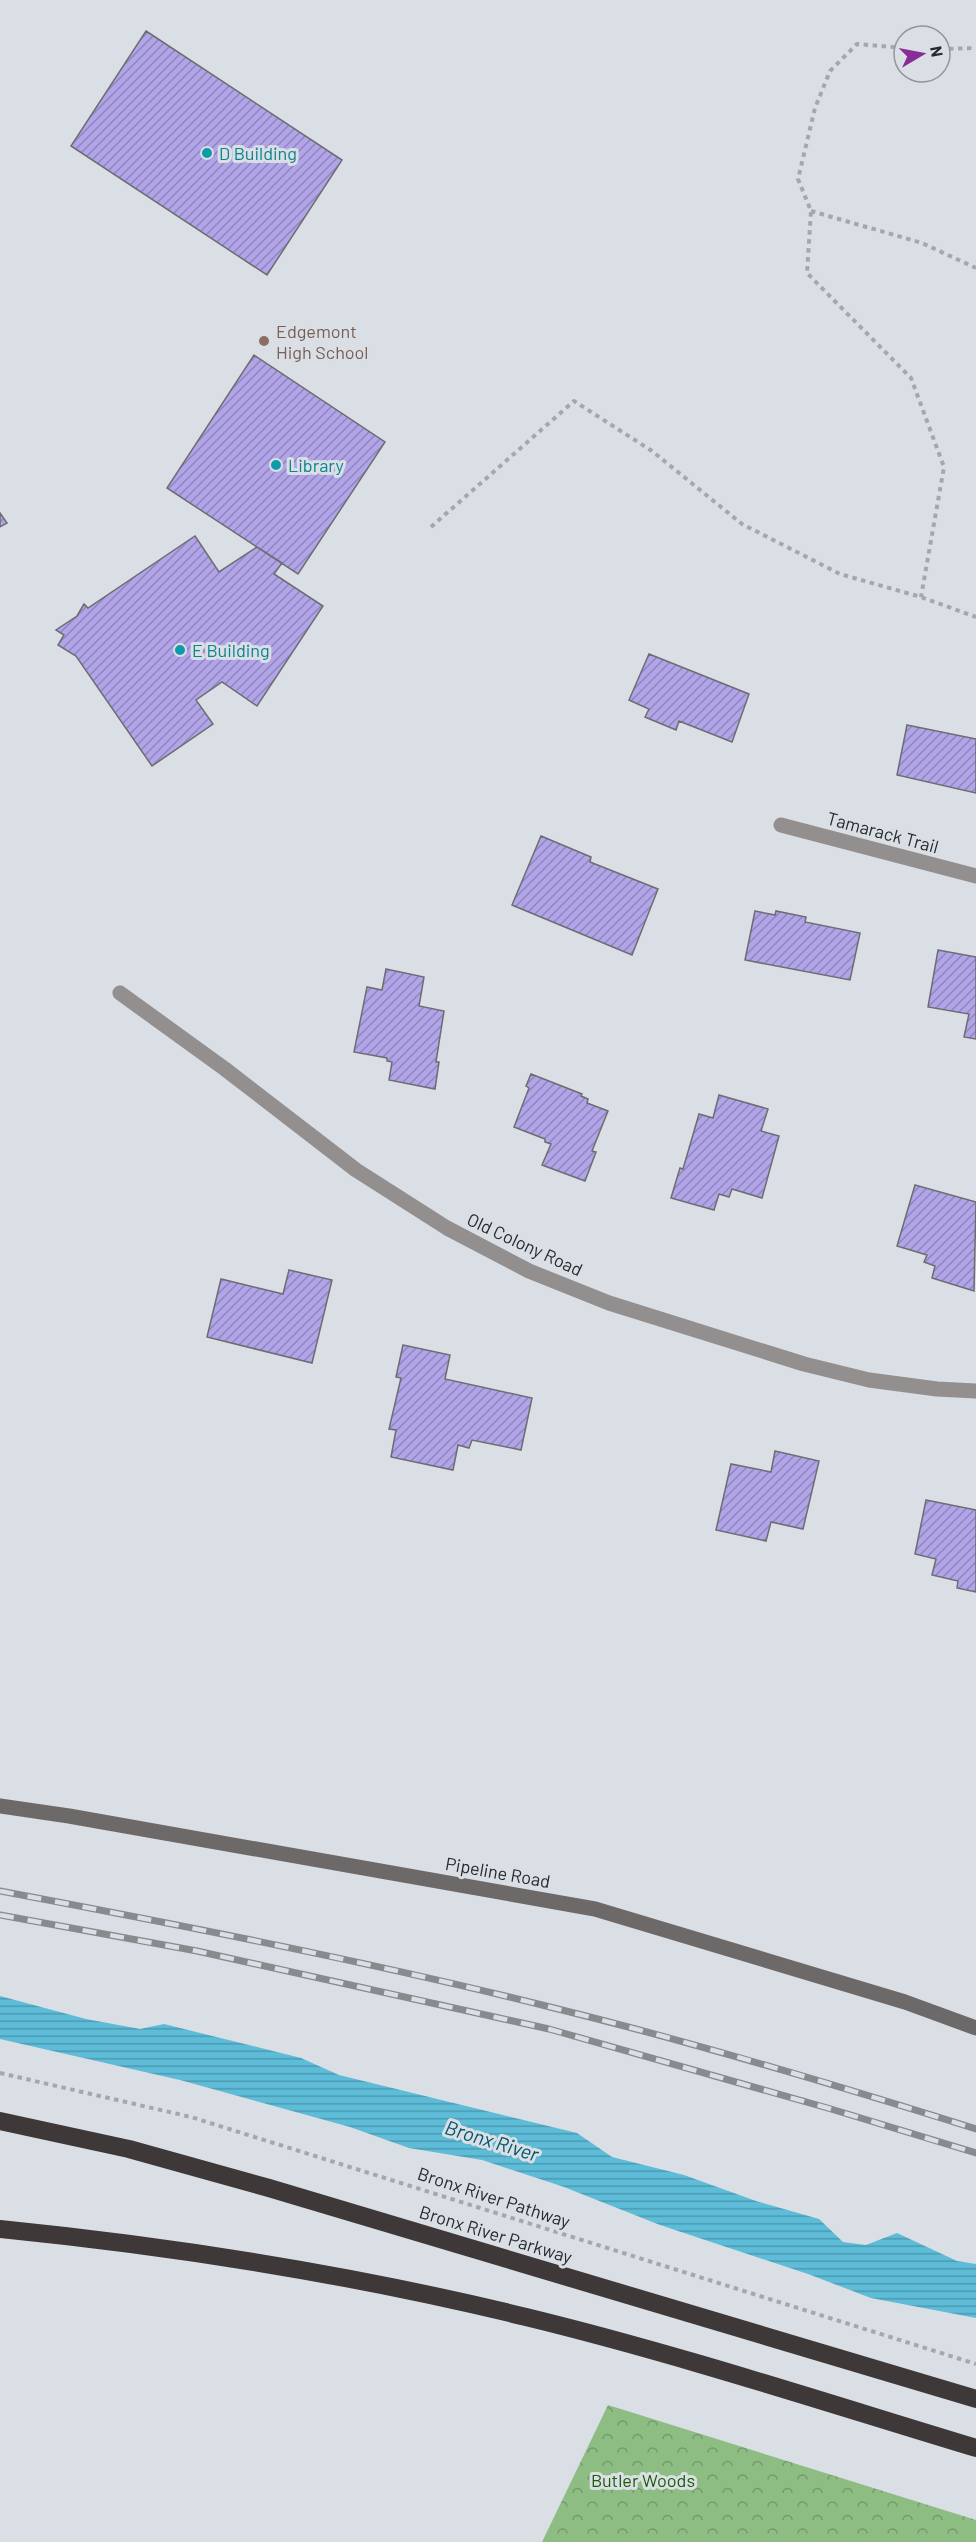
<svg xmlns="http://www.w3.org/2000/svg" width="976" height="2542" font-family="Barlow,sans-serif">
  <defs>
    <pattern id="forest-crowns" width="20" height="18" patternUnits="userSpaceOnUse" patternTransform="scale(1.5)"><rect width="20" height="18" fill="#8dbd82"/><path d="M2 6a3 3 0 1 1 6 0M12 15a3 3 0 1 1 6 0" fill="none" stroke="#739a6b"/></pattern>
    <pattern id="water-rules" width="6" height="5" patternUnits="userSpaceOnUse" patternTransform="scale(1.5)"><rect width="6" height="5" fill="#5dbcd7"/><path d="M0 2.5h6" fill="none" stroke="#4d99af"/></pattern>
    <pattern id="building-hatch" width="6" height="6" patternUnits="userSpaceOnUse" patternTransform="scale(1.5)"><rect width="6" height="6" fill="#b2a4e8"/><path d="M-1 1l2-2M0 6l6-6M5 7l2-2" fill="none" stroke="#9186bc"/></pattern>
  </defs>
  <rect width="100%" height="100%" fill="#d9dfe4"/>
  <path fill="url(#forest-crowns)" d="M608,2405L976,2520V2542H542Z"/>
  <path fill="url(#water-rules)" d="M0,1996L86,2019L140,2029L164,2024L301,2058L339,2075L577,2133L612,2157L684,2175L756,2201L819,2219L843,2242L866,2245L897,2233L957,2261L976,2264V2318L871,2298L808,2274L660,2225L564,2187L482,2160L409,2148L350,2127L180,2080L0,2039Z"/>
  <path fill="url(#building-hatch)" stroke="#6d6c72" stroke-width="1.5" d="M146,31L342,160L267,275L71,146Z
    M254,355L385,442L298,574L167,488Z
    M0,513L7,523L0,527Z
    M195,536L219,572L257,547L282,563L274,574L323,606L257,706L222,682L196,700L213,724L152,766L76,656L58,645L64,635L56,630L77,616L84,604L88,608Z
    M649,654L749,694L732,742L679,721L676,730L645,717L649,709L629,700Z
    M907,725L976,739V793L897,775Z
    M541,836L591,857L590,862L658,889L632,955L512,905Z
    M755,911L775,915L776,911L806,917L805,922L860,933L850,980L745,960Z
    M938,950L976,957V1039L964,1037L969,1014L928,1007Z
    M386,969L424,977L419,1006L444,1011L436,1062H439L435,1089L389,1080L392,1062L387,1061V1058L354,1052L367,987L382,990Z
    M531,1074L582,1094L581,1096L588,1099L587,1103L608,1111L592,1151L596,1152L585,1181L542,1165L551,1144L545,1142V1139L514,1127L529,1088L526,1086Z
    M719,1095L768,1109L761,1131L779,1136L762,1198L732,1189L729,1197L719,1194L714,1210L671,1198L680,1168L683,1169L699,1114L713,1118Z
    M915,1185L976,1202L974,1291L932,1278L935,1266L924,1262L927,1255L897,1246Z
    M289,1270L332,1280L312,1363L207,1337L221,1279L283,1294Z
    M403,1345L450,1355L445,1379L532,1398L521,1450L472,1440L469,1448L458,1445L453,1470L391,1457L396,1430L389,1429L401,1378L396,1377Z
    M775,1451L819,1461L803,1529L771,1522L766,1541L716,1530L731,1464L771,1472Z
    M926,1500L976,1510V1592L957,1588L958,1581L932,1575L936,1559L915,1554Z"/>
  <g fill="none" stroke-linecap="round" stroke-linejoin="round">
    <path stroke="#a3a8ac" stroke-width="4" stroke-dasharray="4.5 4.5" stroke-linecap="butt" d="M904,48L857,44L830,71L815,108L798,179L811,211L807,273L911,378L944,467L921,597
      M940,49L976,48
      M811,211L922,243L976,268
      M431,527L574,401L652,451L742,524L840,574L921,597L976,617
      M0,2073L191,2117L976,2364"/>
    <path stroke="#938f8f" stroke-width="15" d="M781,825L976,876
      M120,993L225,1069L356,1170L447,1228L529,1271L609,1303L804,1364L869,1380L937,1389L976,1391"/>
    <path stroke="#6e6969" stroke-width="15" d="M0,1806L69,1816L595,1909L905,2002L976,2028"/>
    <path stroke="#3f3838" stroke-width="18" d="M0,2121L129,2149L269,2188L976,2399
      M0,2229C179,2247 351,2274 526,2317C678,2354 827,2403 976,2448"/>
    <defs>
      <path id="rail" d="M0,1891C185,1926 371,1962 554,2008C696,2043 836,2085 976,2129
        M0,1915L197,1951L549,2029L831,2109L976,2153"/>
    </defs>
    <use href="#rail" stroke="#868b8e" stroke-width="7"/>
    <use href="#rail" stroke="#d9dfe4" stroke-width="4.5" stroke-dasharray="14" stroke-linecap="butt"/>
  </g>
  <g fill="#0f9aa8" stroke="#d9dfe4" stroke-width="2">
    <circle cx="207" cy="153" r="6"/>
    <circle cx="276" cy="465" r="6"/>
    <circle cx="180" cy="650" r="6"/>
  </g>
  <circle fill="#8d6e63" stroke="#d9dfe4" stroke-width="2" cx="264" cy="341" r="6"/>
  <g text-anchor="middle" dominant-baseline="central" stroke-width="6" stroke-linejoin="round" paint-order="stroke">
    <g font-size="18" fill="#0d838f" stroke="#d9dfe4" text-anchor="start">
      <text x="219" y="153">D Building</text>
      <text x="288" y="465">Library</text>
      <text x="192" y="650">E Building</text>
    </g>
    <g font-size="18" fill="#785e54" stroke="#d9dfe4" text-anchor="start">
      <text x="276" y="331">Edgemont<tspan x="276" dy="21">High School</tspan></text>
    </g>
    <g font-size="18" fill="#27292b" stroke="#d9dfe4">
      <text transform="translate(883 832) rotate(15)">Tamarack Trail</text>
      <text transform="translate(525 1244) rotate(25)">Old Colony Road</text>
      <text transform="translate(498 1872) rotate(10)">Pipeline Road</text>
      <text transform="translate(494 2197) rotate(18)">Bronx River Pathway</text>
      <text transform="translate(496 2234) rotate(17)">Bronx River Parkway</text>
    </g>
    <g font-size="18" fill="#1c5b07" stroke="#d9dfe4">
      <text x="643" y="2480">Butler Woods</text>
    </g>
    <g font-size="20" font-style="italic" fill="#005769" stroke="#d9dfe4">
      <text transform="translate(492 2140) rotate(17)">Bronx River</text>
    </g>
  </g>
  <g transform="translate(922 54) rotate(80)"><circle r="28" fill="#d9dfe4" stroke="#92969a" stroke-width="1.5"/>
  <path d="M0-4.5L10 22L0 15L-10 22Z" fill="#892c97"/>
  <text y="-9" font-size="16" font-weight="bold" text-anchor="middle" fill="#27292b">N</text>
  </g>
</svg>
